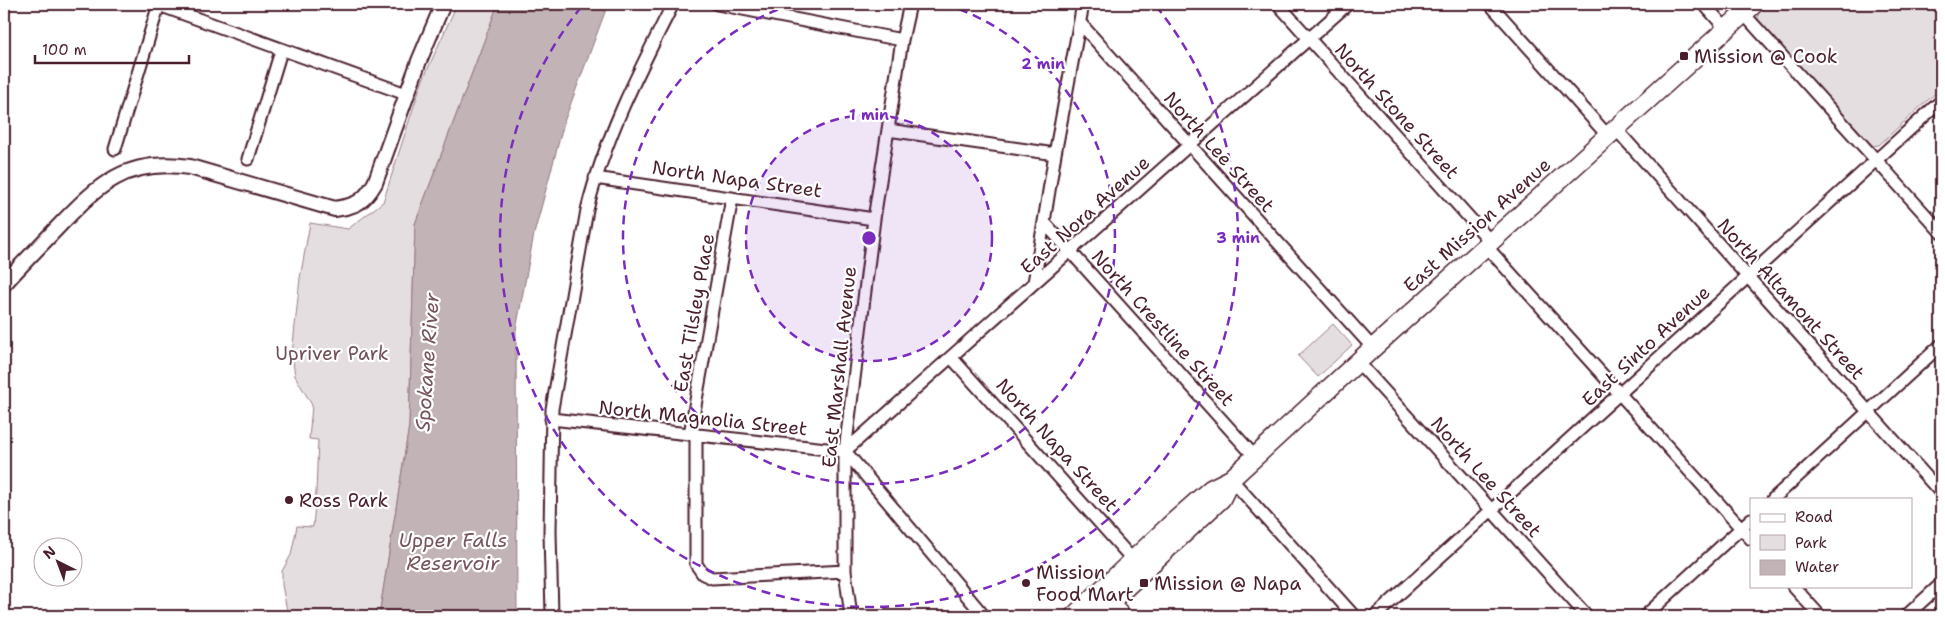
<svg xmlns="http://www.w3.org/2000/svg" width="1945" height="620" font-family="'Shantell Sans',sans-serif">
  <rect width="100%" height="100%" fill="#fff"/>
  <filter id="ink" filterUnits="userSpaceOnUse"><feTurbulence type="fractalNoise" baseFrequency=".02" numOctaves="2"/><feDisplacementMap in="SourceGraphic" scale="10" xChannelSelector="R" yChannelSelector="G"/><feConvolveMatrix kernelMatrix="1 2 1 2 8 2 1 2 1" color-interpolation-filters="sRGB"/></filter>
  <g filter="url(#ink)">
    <path fill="#e5dee0" stroke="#987e86" d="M457,4H498L415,224L409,426L379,616H288L282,585V571L291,555L297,526L313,527L316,492L318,440L309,439L312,405L295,376L292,354L300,278L310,223L348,229L383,202L421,84Z
      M1768,4H1941V88L1879,145L1873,146L1758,19V13Z
      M1333,324L1352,345L1318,377L1298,356Z"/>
    <path fill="#c1b3b6" stroke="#91787e" d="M498,4H608L565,119L534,234L516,330L517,616H379L409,426L415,224Z"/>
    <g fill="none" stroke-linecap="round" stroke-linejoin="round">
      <defs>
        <path id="minor" d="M717,4L902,40
          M1278,4L1491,242
          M1490,4L1608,136
          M1704,4L1726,29
          M159,5L406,94
          M1743,13L1941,232
          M1080,23L1373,348
          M1615,128L1941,493
          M888,130L1055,154
          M115,149L159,4
          M248,159L281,51
          M595,178L874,219
          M1044,222L1255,457
          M1486,246L1751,539
          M1034,283L1055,154L1083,4
          M951,357L1133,560
          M1358,362L1587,616
          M551,419L845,451L984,616
          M690,434L732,198
          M696,434V564L703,574L712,578L845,571
          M845,451L1348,4
          M1231,479L1354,616
          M1773,499L1941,345
          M1793,586L1820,616
          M552,616L550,532L552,409L587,210C605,137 639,71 673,4
          M851,616L845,571V451L874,219L902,40L910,4
          M1375,616L1941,101
          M1645,616L1751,519
          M1906,616L1941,584"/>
        <path id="tertiary" d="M4,284C21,265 39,247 57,228C99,184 126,158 190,167L335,209C356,206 364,202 375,183L419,61L443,4"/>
        <path id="secondary" d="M1103,594L1123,616"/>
        <path id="primary" d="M1074,616L1169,526L1211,489L1231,479L1373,348L1754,4
          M1095,616L1221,499L1231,479"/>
      </defs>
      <use href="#minor" stroke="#4a1f2b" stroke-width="15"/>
      <use href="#tertiary" stroke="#4a1f2b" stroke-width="18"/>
      <use href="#secondary" stroke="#4a1f2b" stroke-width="19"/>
      <use href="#primary" stroke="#4a1f2b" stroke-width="21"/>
      <use href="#minor" stroke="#fff" stroke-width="11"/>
      <use href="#tertiary" stroke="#fff" stroke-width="14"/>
      <use href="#secondary" stroke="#fff" stroke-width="15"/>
      <use href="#primary" stroke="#fff" stroke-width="18"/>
    </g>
  </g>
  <circle cx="869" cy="238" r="123" fill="#7b2cbf" fill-opacity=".12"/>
  <g fill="none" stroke="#7b2cbf" stroke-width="2.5" stroke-dasharray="9 6">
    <circle cx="869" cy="238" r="123"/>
    <path d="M945 4A246 246 0 1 1 793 4"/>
    <path d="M1156 6A369 369 0 1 1 582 6"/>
  </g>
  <g fill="#4a1f2b" stroke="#fff" stroke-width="2">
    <rect x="1679" y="51" width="10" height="10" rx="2.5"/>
    <circle cx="289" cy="500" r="5"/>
    <circle cx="1026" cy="583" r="5"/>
    <rect x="1139" y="578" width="10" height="10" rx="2.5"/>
  </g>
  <g text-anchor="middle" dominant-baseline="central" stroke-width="4.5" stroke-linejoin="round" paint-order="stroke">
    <g font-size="19" fill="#4a1f2b" stroke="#fff" text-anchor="start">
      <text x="1694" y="56">Mission @ Cook</text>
      <text x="299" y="500">Ross Park</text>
      <text x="1036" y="572">Mission<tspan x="1036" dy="22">Food Mart</tspan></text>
      <text x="1154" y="583">Mission @ Napa</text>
    </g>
    <g font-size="19" fill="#4a1f2b" stroke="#fff">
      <text transform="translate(1397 111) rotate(48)">North Stone Street</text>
      <text transform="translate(1219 152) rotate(48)">North Lee Street</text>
      <text transform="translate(737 179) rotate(8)">North Napa Street</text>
      <text transform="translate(1085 215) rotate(-42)">East Nora Avenue</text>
      <text transform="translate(1477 225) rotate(-42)">East Mission Avenue</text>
      <text transform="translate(1791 299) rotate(48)">North Altamont Street</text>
      <text transform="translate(694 313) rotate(-80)">East Tilsley Place</text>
      <text transform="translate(1163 328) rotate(48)">North Crestline Street</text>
      <text transform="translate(1646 346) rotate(-43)">East Sinto Avenue</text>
      <text transform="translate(839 367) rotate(-84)">East Marshall Avenue</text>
      <text transform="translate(703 418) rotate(6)">North Magnolia Street</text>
      <text transform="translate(1057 445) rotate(48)">North Napa Street</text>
      <text transform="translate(1486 477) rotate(48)">North Lee Street</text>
    </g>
    <g font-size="19" fill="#714f58" stroke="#fff">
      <text x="332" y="353">Upriver Park</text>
    </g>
    <g font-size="20" font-style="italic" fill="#74535c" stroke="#fff">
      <text transform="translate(427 362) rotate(-86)">Spokane River</text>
      <text x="453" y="540">Upper Falls<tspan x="453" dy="23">Reservoir</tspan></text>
    </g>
  </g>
  <circle cx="869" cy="238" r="8" fill="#7b2cbf" stroke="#fff" stroke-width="2.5"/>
  <g font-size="15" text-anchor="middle" font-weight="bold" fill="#7b2cbf" stroke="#fff" stroke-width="4.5" stroke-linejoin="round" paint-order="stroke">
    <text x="1043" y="69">2 min</text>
    <text x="869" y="120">1 min</text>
    <text x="1238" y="243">3 min</text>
  </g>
  <rect width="1945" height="620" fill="none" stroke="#fff" stroke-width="20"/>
  <rect x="10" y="10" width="1925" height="600" fill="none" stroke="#4a1f2b" stroke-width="2" filter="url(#ink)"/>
  <rect x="1750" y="498" width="162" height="90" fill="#ffffff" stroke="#b7a5aa"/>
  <rect x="1760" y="514" width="25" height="8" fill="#ffffff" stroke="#b7a5aa"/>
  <text x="1795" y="522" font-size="15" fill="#4a1f2b">Road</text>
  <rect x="1760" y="535" width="25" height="15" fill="#e5dee0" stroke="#b7a5aa"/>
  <text x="1795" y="548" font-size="15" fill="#4a1f2b">Park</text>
  <rect x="1760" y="560" width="25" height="15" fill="#c1b3b6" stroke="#b7a5aa"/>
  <text x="1795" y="572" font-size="15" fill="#4a1f2b">Water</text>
  <g transform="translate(58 562) rotate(318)"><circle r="24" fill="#ffffff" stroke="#b7a5aa"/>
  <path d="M0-4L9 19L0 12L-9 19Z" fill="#4a1f2b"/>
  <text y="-8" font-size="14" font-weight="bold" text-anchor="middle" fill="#4a1f2b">N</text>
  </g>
  <path d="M35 55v8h154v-8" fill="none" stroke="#4a1f2b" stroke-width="2.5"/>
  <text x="42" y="55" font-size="15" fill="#4a1f2b" stroke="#ffffff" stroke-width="4" paint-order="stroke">100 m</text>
</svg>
